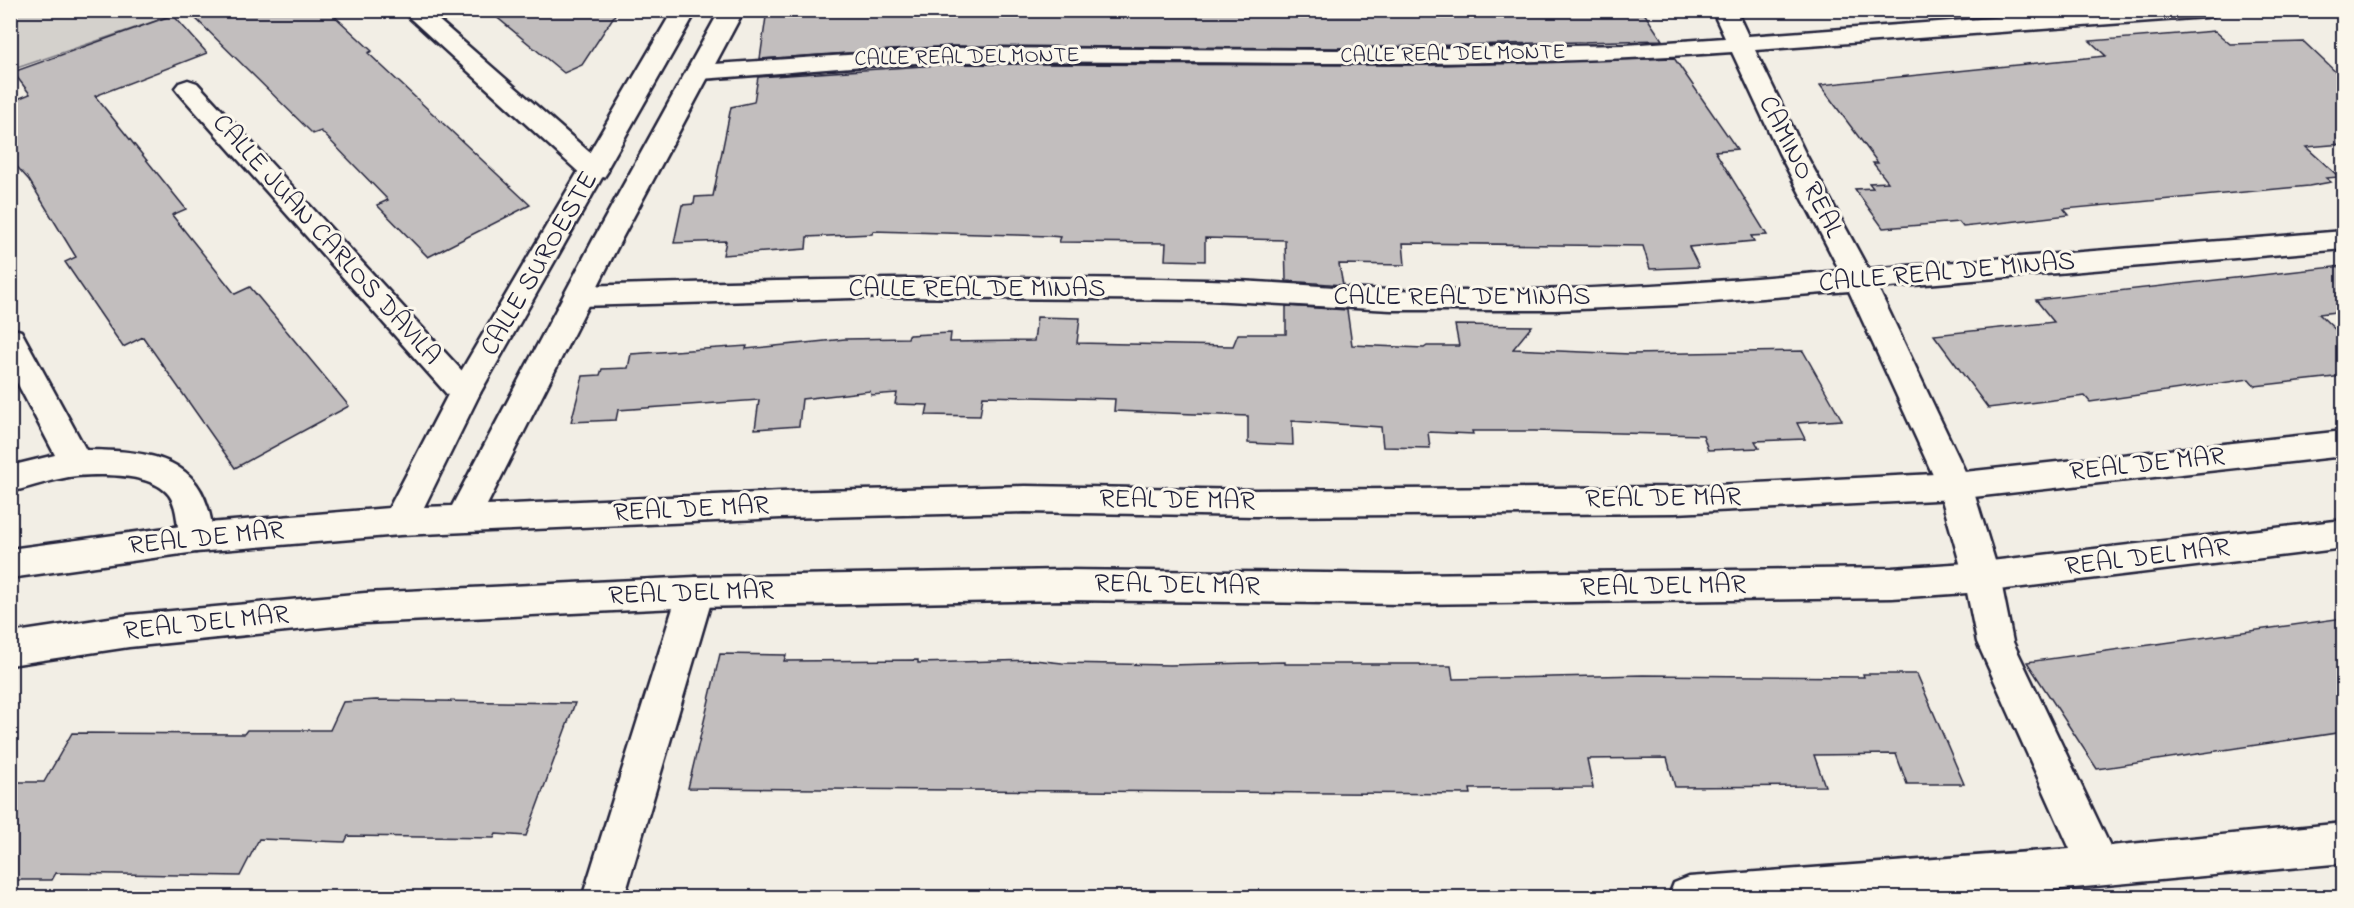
<svg xmlns="http://www.w3.org/2000/svg" width="2354" height="908" font-family="'Indie Flower',sans-serif">
  <rect width="100%" height="100%" fill="#f2eee5"/>
  <filter id="ink" filterUnits="userSpaceOnUse"><feTurbulence type="fractalNoise" baseFrequency=".0167" numOctaves="2"/><feDisplacementMap in="SourceGraphic" scale="12" xChannelSelector="R" yChannelSelector="G"/><feConvolveMatrix kernelMatrix="1 2 1 2 8 2 1 2 1" color-interpolation-filters="sRGB"/></filter>
  <g filter="url(#ink)">
    <path fill="#d4d1cc" stroke="#7b7a84" stroke-width="1.5" d="M17,10H185V11L11,70V20Z"/>
    <path fill="#c2bebe" stroke="#22223b" stroke-width="1.5" d="M187,10H328L372,51L368,53L530,205L428,257L377,205L388,200L321,131L313,134Z
      M488,10H618L582,65L564,73Z
      M767,10H1642L1662,40L1336,48L951,46L760,59Z
      M173,15L207,53L95,96L186,209L172,215L235,294L250,287L349,406L235,468L143,337L123,347L65,262L76,257L29,180L10,159V102L30,94L13,72Z
      M2215,31L2230,44L2304,42L2343,79V144L2306,147L2339,177L2326,178L2331,182L2309,186L2064,209L2069,215L2008,222L1963,227L1959,222L1883,228L1855,189L1873,188L1869,183L1888,182L1873,163H1878L1820,85L2106,56L2090,41Z
      M1674,58L1737,149L1715,151L1767,235L1751,236L1754,241L1689,247L1699,267L1650,269L1643,246L1403,243L1405,265L1339,264L1343,285L1286,281L1285,240L1205,238V261L1165,260L1166,243L1059,242L1061,237L1049,236L873,231L872,234L807,237L806,249L723,255L726,241L674,243L682,205L694,204L695,197L713,196L731,107L754,102L758,77L954,64L1440,65Z
      M2343,266V311L2319,314L2343,337V376L2255,386L2249,379L2090,402L2085,396L1988,408L1934,335L2054,322L2036,300Z
      M1286,306L1347,310L1352,345L1424,348L1427,346H1459L1455,325L1532,326L1513,349L1630,354L1803,351L1842,420L1797,423L1805,439L1755,441L1759,448L1708,450L1703,435L1534,431H1472L1473,434L1428,432L1430,448L1383,447L1381,427L1292,421L1293,445L1248,443V416L1114,411L1115,399L983,396L980,416L926,415L928,405L895,404L897,393L871,395L870,391L802,399L799,426L755,429L759,400L618,410L616,420L571,422L583,376L600,375L602,369L628,368L631,354L747,346L746,349L845,339L908,338L909,335L951,333L950,342L1034,341L1037,317L1080,318L1077,343L1233,346L1238,334H1286Z
      M2343,618V732L2097,769L2027,662Z
      M720,654L786,655L784,661L918,660V663L1034,660L1062,663L1170,665L1285,662V664H1420L1421,666H1451L1453,679L1643,675L1864,677L1863,674H1917L1964,784H1907L1896,754L1814,755L1825,786L1675,787L1667,758L1587,759L1593,788L1470,789L1471,794L688,788Z
      M376,700L575,703L526,836L496,834L494,838L348,836L345,842L259,839L240,876L56,873L52,880H10V782H44L72,733L244,734L247,730H330L343,702Z"/>
    <g fill="none" stroke-linecap="round" stroke-linejoin="round">
      <defs>
        <path id="minor" d="M401,10H427L604,165L608,171L604,177L594,179L584,177Z
          M1712,10H1736L1748,36L2101,10H2217L2214,15L2206,17L1755,50L1805,153L1868,269L2344,231V249L1878,288L1972,486L2000,577L2013,642L2110,846L2344,823V863L1966,898H1668L1674,883L1689,877L2070,849L1977,642L1964,577L1938,486L1849,291L1675,305L1556,310H1391L1209,300L887,297L579,306L569,303L564,296L569,289L579,286C788,280 997,275 1207,280C1268,281 1329,288 1390,290C1541,294 1690,284 1840,271L1779,153L1732,52C1472,71 1213,59 954,62C869,63 784,74 700,79L691,77L688,72L691,67L700,65L951,48L1336,50L1626,45L1725,38Z
          M188,80L197,83L475,385L480,393L475,401L464,405L453,401L179,93L175,88L179,83Z
          M10,328L21,331L86,450C135,451 192,452 208,508C212,522 215,535 208,548L196,552L184,548C175,532 180,510 169,495C152,473 103,474 77,476C55,478 32,487 10,492V466L55,455L10,369Z
          M696,577L709,581L714,592L624,898H582L678,592L683,581Z"/>
        <path id="tertiary" d="M673,10H697L480,393L424,507L452,506L593,240L720,10H744L621,240L487,505L781,492L1025,486L1256,490L1675,487L1955,473L2344,431V456L1955,499L1675,513L1256,516L1025,512L781,518L400,535L196,552L10,578V549L196,524L389,508L453,385Z
          M2344,520V548L1982,592L1892,598L1408,604L1063,600L696,607L365,623L129,647L10,665V633L129,615L365,593L696,577L1063,570L1408,574L1892,568L1982,562Z"/>
      </defs>
      <use href="#minor" stroke="#22223b" stroke-width="5"/>
      <use href="#tertiary" stroke="#22223b" stroke-width="5"/>
      <use href="#minor" fill="#fbf7ec" fill-rule="evenodd"/>
      <use href="#tertiary" fill="#fbf7ec" fill-rule="evenodd"/>
    </g>
  </g>
  <g text-anchor="middle" dominant-baseline="central" stroke-width="6" stroke-linejoin="round" paint-order="stroke">
    <g font-size="22" fill="#22223b" stroke="#fbf7ec">
      <text transform="translate(1453 55) rotate(-1)">CALLE REAL DEL MONTE</text>
      <text transform="translate(967 58) rotate(-1)">CALLE REAL DEL MONTE</text>
    </g>
    <g font-size="27" fill="#22223b" stroke="#fbf7ec">
      <text transform="translate(1800 167) rotate(63)">CAMINO REAL</text>
      <text transform="translate(326 240) rotate(48)">CALLE JUAN CARLOS DÁVILA</text>
      <text transform="translate(540 264) rotate(-60)">CALLE SUROESTE</text>
      <text transform="translate(1947 273) rotate(-5)">CALLE REAL DE MINAS</text>
      <text x="977" y="289">CALLE REAL DE MINAS</text>
      <text x="1462" y="297">CALLE REAL DE MINAS</text>
      <text transform="translate(2147 465) rotate(-6)">REAL DE MAR</text>
      <text transform="translate(1663 499) rotate(-1)">REAL DE MAR</text>
      <text transform="translate(1177 501) rotate(1)">REAL DE MAR</text>
      <text transform="translate(691 510) rotate(-3)">REAL DE MAR</text>
      <text transform="translate(206 539) rotate(-6)">REAL DE MAR</text>
      <text transform="translate(2147 558) rotate(-7)">REAL DEL MAR</text>
      <text transform="translate(1177 586) rotate(1)">REAL DEL MAR</text>
      <text transform="translate(1663 587) rotate(-1)">REAL DEL MAR</text>
      <text transform="translate(691 594) rotate(-2)">REAL DEL MAR</text>
      <text transform="translate(206 624) rotate(-6)">REAL DEL MAR</text>
    </g>
  </g>
  <rect width="2354" height="908" fill="none" stroke="#fbf7ec" stroke-width="36"/>
  <rect x="18" y="18" width="2318" height="872" fill="none" stroke="#22223b" stroke-width="2" filter="url(#ink)"/>
</svg>
